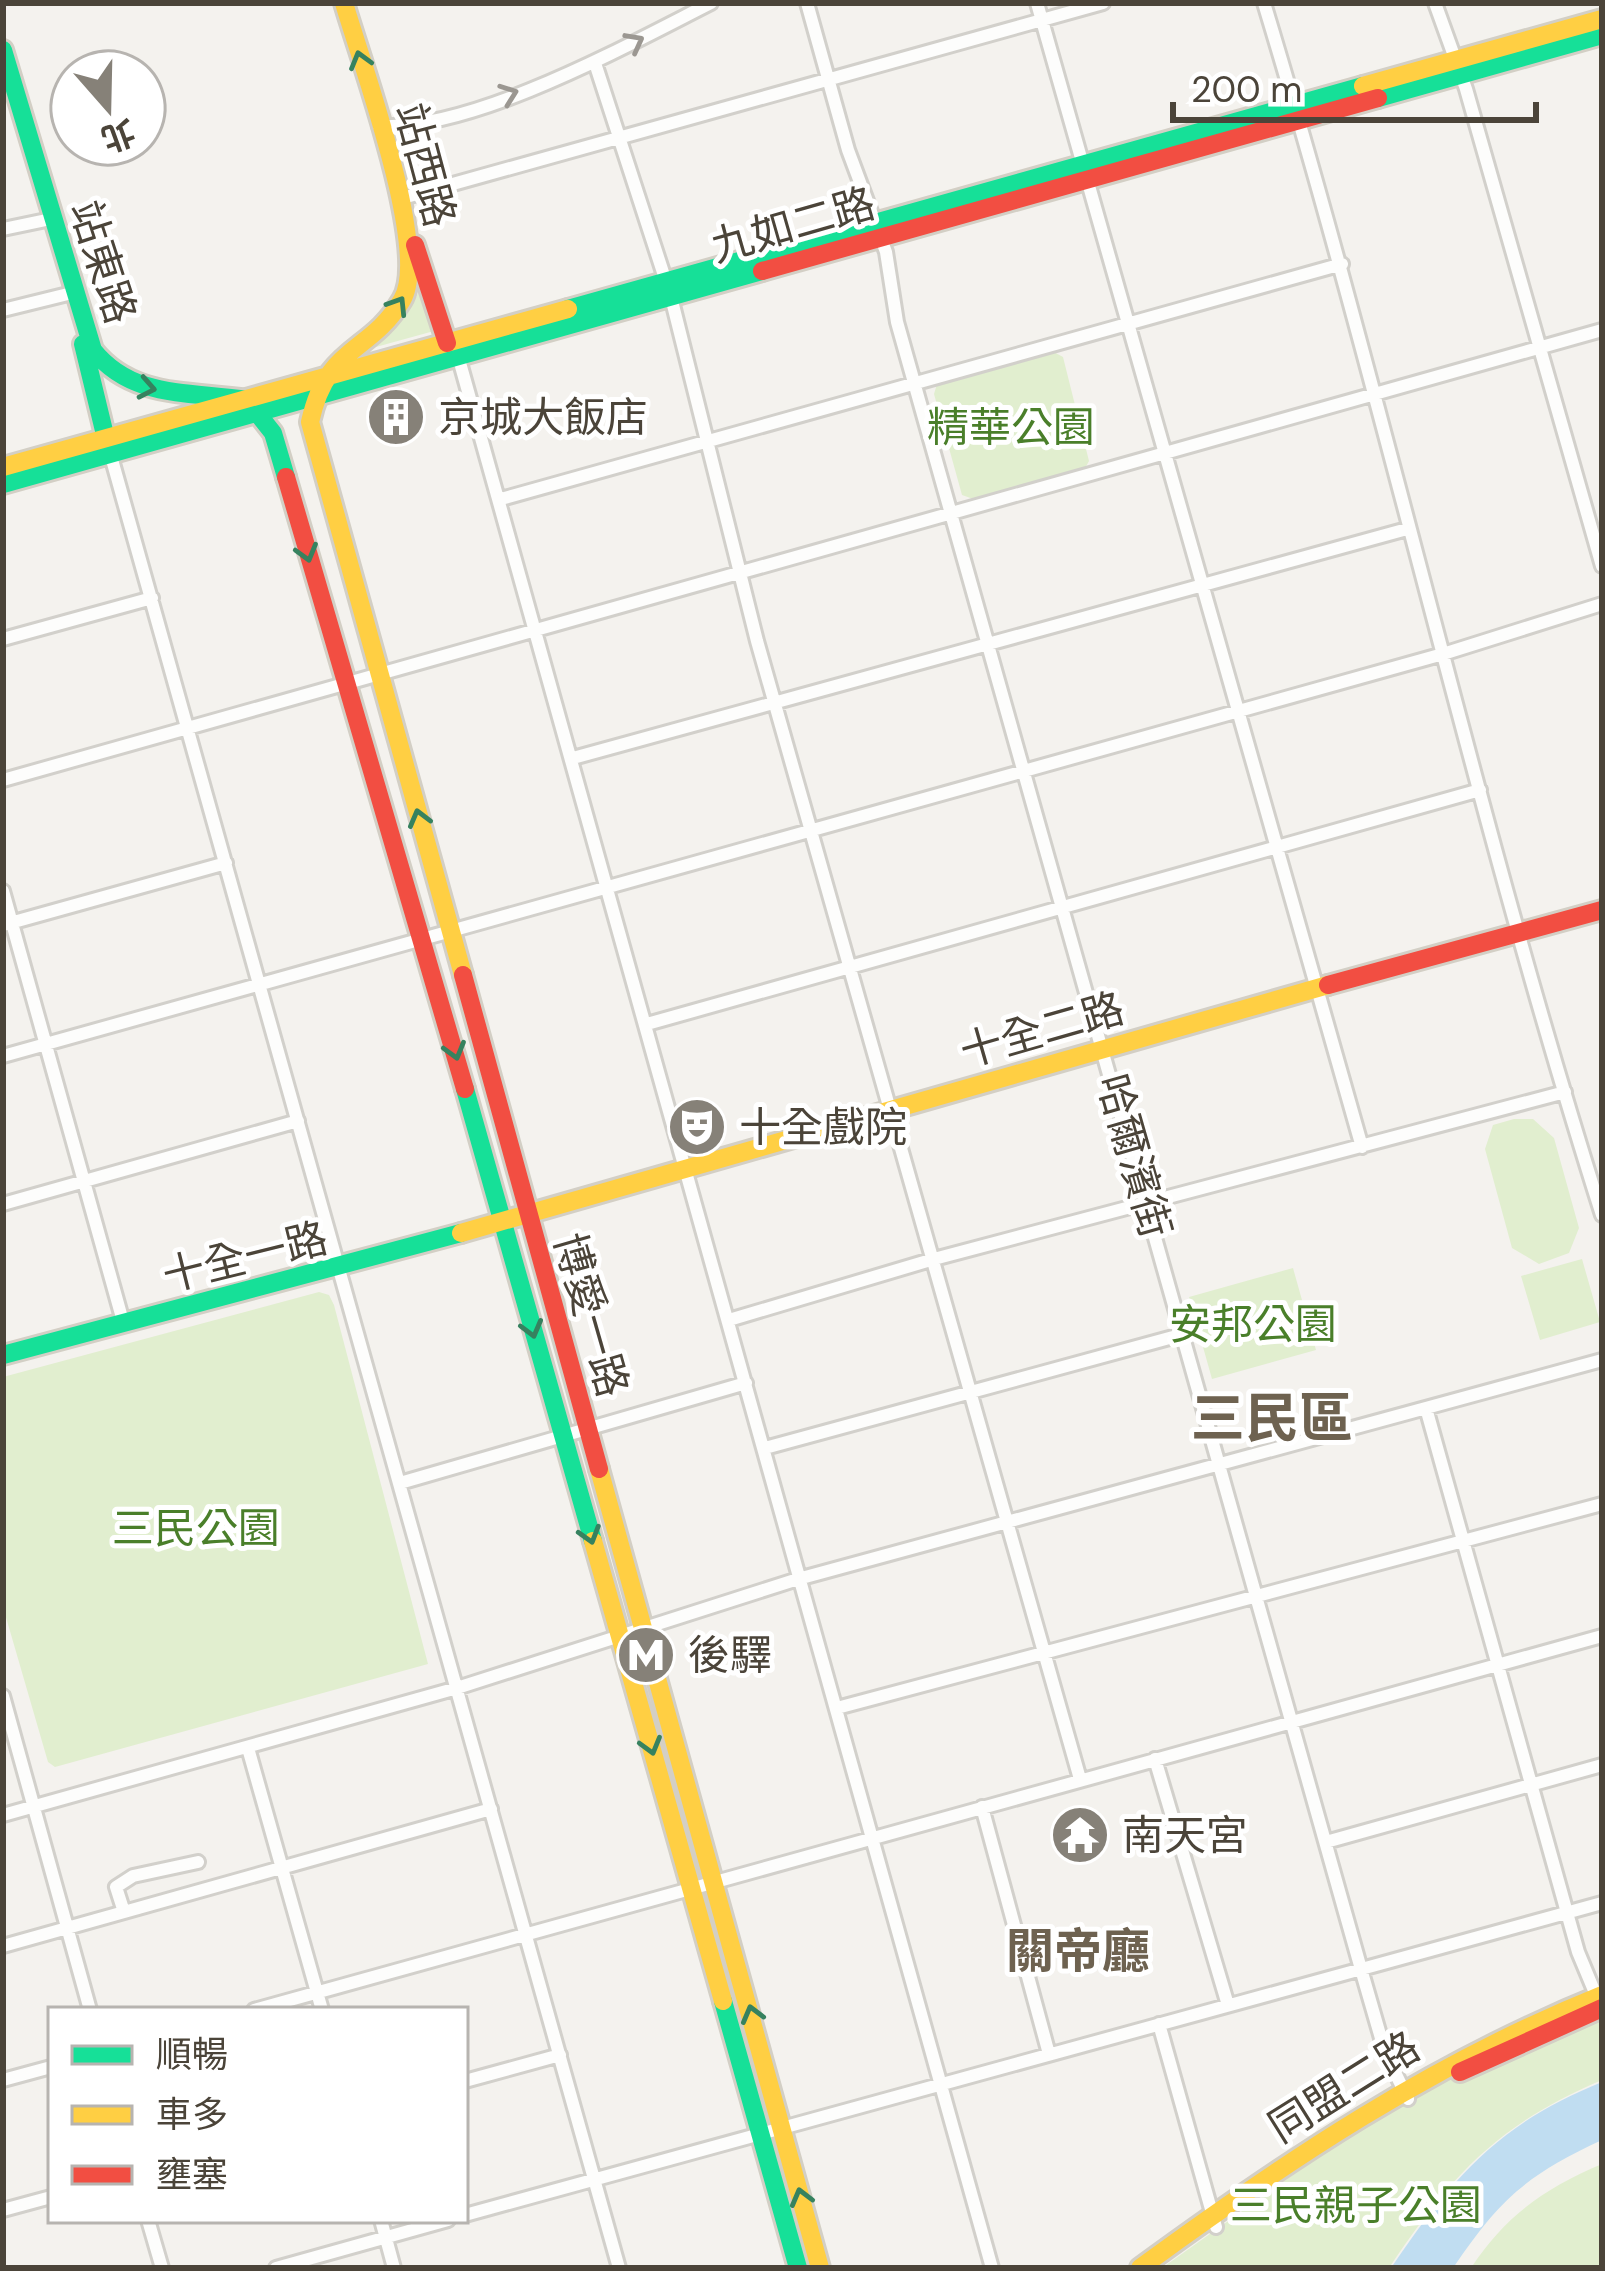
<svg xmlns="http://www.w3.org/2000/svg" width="1605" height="2271" font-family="'DM Sans','Noto Sans TC',sans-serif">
  <rect width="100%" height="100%" fill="#f4f2ee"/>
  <path fill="#e1eecf" d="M424,282L434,331L365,350L364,345L406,316Z
    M1052,351L1063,357L1089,461L1084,470L976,500L962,495L934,394L937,384Z
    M1514,1119H1533L1554,1138L1579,1228L1569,1253L1539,1264L1512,1248L1485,1149L1493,1125Z
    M1582,1259L1600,1322L1540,1340L1521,1276Z
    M1293,1268L1316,1350L1212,1379L1189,1297Z
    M319,1292L329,1295L334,1305L428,1664L55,1767L48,1762L3,1607V1377Z
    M1602,2008V2080C1498,2124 1451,2175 1389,2268H1162L1356,2130L1453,2075Z
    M1602,2164V2268H1471C1505,2216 1545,2188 1602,2164Z"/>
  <path fill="#c0ddf1" d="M1602,2082V2140C1525,2176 1500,2199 1453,2268H1391C1453,2177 1498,2124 1602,2082Z"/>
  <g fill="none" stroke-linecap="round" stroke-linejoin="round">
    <defs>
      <path id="street" d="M807,3L848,150L886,252L897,322L1361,1969L1385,2052L1408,2099
        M1037,3L1362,1147
        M1264,3C1386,405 1475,815 1602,1215
        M1435,3L1466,89L1602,566
        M595,63L671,297L757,641L1080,1779
        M379,126C474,130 624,47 711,3
        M399,199L1103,3
        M3,229L51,219
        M3,310L72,293
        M457,352L992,2268
        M109,449L619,2268
        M501,499L1342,264
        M3,639L152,598
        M573,758L1407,529
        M3,780L1602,330
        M3,891L124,1325
        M3,925L226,863
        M647,1024L1480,790
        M3,1056L1443,654L1602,604
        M3,1204L298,1121
        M729,1320L934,1259L1565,1092
        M1426,1408L1578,1952L1598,2000
        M765,1448L1184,1334
        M400,1483L746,1383
        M3,1696L90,2010
        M837,1708L1602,1504
        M248,1748L322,2010
        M1155,1759L1228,2005
        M982,1807L1049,2054
        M3,1815L457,1688L798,1579L1602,1360
        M1326,1842L1602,1765
        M124,1912L116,1887L133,1876L198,1862
        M3,1946L491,1809
        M254,2010L1602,1636
        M1159,2024L1216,2227
        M3,2080L51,2067
        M465,2081L560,2055
        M3,2210L51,2197
        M465,2215L1602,1903
        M148,2220L162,2268
        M381,2220L394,2268
        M276,2268L448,2220"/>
      <path id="fast" d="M3,50L93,350C132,399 189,391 247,400L273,433L286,477
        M1378,98L1602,35
        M568,309L1363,86
        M83,344L106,439
        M3,484L762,271
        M465,1089L593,1541
        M3,1355L461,1233
        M723,2001L798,2268"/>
      <path id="slow" d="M344,3C361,62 431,252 402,300C369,355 327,344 310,422L463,975
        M1363,86L1602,19
        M3,467L568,309
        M461,1233L1328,985
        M599,1469L820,2268
        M593,1541L723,2001
        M1140,2268C1286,2161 1433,2063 1602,1995"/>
      <path id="jam" d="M415,245L447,343
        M762,271L1378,98
        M286,477L465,1089
        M463,975L599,1469
        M1328,985L1602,910
        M1460,2072L1602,2008"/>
    </defs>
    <use href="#street" stroke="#d2d0cb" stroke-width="18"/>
    <use href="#fast" stroke="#d3cfc5" stroke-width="24"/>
    <use href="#slow" stroke="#d3cfc5" stroke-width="24"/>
    <use href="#jam" stroke="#d3cfc5" stroke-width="24"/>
    <use href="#street" stroke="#fdfdfc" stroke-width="12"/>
    <use href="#fast" stroke="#16e098" stroke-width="18"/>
    <use href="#slow" stroke="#ffcf43" stroke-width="18"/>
    <use href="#jam" stroke="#f24e42" stroke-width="18"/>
  </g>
  <defs><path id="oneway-chevron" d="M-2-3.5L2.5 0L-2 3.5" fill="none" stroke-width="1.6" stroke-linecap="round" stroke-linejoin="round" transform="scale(3)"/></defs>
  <g stroke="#9b9791">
    <use href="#oneway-chevron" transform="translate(635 42) rotate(-28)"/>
    <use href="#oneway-chevron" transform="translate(509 94) rotate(-20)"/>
  </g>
  <g stroke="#36825f">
    <use href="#oneway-chevron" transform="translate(360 60) rotate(-106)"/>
    <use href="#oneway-chevron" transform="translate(398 305) rotate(-58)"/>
    <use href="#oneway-chevron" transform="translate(147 388) rotate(11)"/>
    <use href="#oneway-chevron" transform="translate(307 553) rotate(74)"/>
    <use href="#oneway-chevron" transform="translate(419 818) rotate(-105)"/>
    <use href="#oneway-chevron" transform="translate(455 1051) rotate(74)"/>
    <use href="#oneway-chevron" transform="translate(532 1329) rotate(75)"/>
    <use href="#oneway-chevron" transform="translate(590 1535) rotate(73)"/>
    <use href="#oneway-chevron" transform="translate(651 1746) rotate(74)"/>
    <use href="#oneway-chevron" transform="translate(752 2014) rotate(-105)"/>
    <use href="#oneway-chevron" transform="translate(801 2197) rotate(-105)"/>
  </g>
  <defs>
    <symbol id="building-disc" viewBox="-11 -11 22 22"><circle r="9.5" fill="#868178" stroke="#fff"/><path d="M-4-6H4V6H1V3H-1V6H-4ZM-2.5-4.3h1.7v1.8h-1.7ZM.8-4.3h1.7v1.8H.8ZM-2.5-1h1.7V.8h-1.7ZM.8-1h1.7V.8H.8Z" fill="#fff"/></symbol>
    <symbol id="theatre-disc" viewBox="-11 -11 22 22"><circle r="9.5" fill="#868178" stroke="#fff"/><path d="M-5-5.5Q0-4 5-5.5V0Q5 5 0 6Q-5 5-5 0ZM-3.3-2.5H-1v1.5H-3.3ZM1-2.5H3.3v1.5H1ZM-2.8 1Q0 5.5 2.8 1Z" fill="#fff"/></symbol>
    <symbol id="metro-disc" viewBox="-11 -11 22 22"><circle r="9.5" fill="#868178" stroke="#fff"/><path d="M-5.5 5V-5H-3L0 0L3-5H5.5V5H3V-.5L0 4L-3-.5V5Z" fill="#fff"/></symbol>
    <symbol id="temple-disc" viewBox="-11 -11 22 22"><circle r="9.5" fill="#868178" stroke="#fff"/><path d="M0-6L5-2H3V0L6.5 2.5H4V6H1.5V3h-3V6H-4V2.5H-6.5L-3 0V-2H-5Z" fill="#fff"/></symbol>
  </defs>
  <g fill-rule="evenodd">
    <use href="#building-disc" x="363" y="384" width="66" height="66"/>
    <use href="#theatre-disc" x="664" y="1094" width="66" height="66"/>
    <use href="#metro-disc" x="613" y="1622" width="66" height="66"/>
    <use href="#temple-disc" x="1047" y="1802" width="66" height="66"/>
  </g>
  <g text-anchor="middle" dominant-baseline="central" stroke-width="10" stroke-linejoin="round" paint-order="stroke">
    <g font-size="42" fill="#4b4439" stroke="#fff">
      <text transform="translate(425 165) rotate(75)">站西路</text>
      <text transform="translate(793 225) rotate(-16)">九如二路</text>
      <text transform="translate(103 262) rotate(72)">站東路</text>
      <text transform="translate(1042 1030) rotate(-16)">十全二路</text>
      <text transform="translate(1134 1156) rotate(74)">哈爾濱街</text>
      <text transform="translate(245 1257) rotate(-14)">十全一路</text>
      <text transform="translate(591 1315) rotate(74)">博愛一路</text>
      <text transform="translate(1344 2087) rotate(-32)">同盟二路</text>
    </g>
    <g font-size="42" fill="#4b4439" stroke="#fff" text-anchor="start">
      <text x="438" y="417">京城大飯店</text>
      <text x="739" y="1127">十全戲院</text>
      <text x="688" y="1655">後驛</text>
      <text x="1122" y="1835">南天宮</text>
    </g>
    <g font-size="42" fill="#4a7f2a" stroke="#fff">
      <text x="1011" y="427">精華公園</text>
      <text x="1253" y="1324">安邦公園</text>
      <text x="196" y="1528">三民公園</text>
      <text x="1356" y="2205">三民親子公園</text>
    </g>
    <g font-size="48" font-weight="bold" fill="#6e6250" stroke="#fff">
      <text x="1078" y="1951">關帝廳</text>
    </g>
    <g font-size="54" font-weight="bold" fill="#6e6250" stroke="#fff">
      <text x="1272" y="1418">三民區</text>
    </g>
  </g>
  <rect width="1605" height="2271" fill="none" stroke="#4b4439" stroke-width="12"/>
  <rect x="48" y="2007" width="420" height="216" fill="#ffffff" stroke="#b7b4b0" stroke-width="3"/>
  <rect x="72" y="2046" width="60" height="18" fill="#16e098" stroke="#b7b4b0" stroke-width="3"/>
  <text x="156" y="2067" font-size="36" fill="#4b4439">順暢</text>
  <rect x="72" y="2106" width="60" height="18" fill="#ffcf43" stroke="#b7b4b0" stroke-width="3"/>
  <text x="156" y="2127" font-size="36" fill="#4b4439">車多</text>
  <rect x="72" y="2166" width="60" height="18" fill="#f24e42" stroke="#b7b4b0" stroke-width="3"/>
  <text x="156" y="2187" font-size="36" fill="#4b4439">壅塞</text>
  <g transform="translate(108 108) rotate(160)"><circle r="57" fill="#ffffff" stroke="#b7b4b0" stroke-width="3"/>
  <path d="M0-9L21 45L0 30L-21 45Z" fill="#868178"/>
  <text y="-18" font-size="33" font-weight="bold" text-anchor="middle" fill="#4b4439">北</text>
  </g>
  <path d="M1173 102v18h363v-18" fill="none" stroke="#4b4439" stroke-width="6"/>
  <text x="1191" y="102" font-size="36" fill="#4b4439" stroke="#ffffff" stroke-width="9" paint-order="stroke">200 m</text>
</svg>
